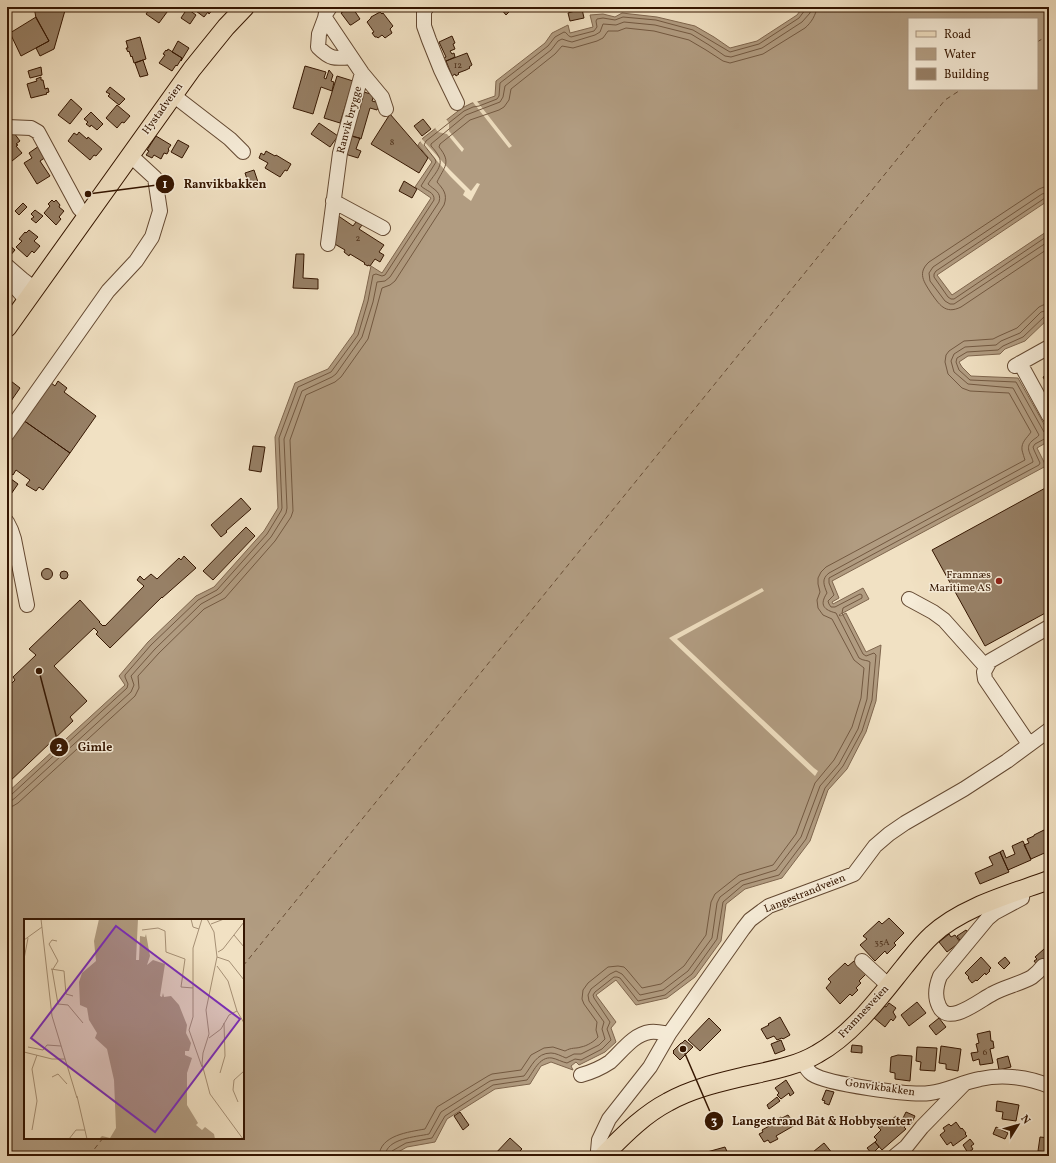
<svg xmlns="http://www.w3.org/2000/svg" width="1056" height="1163" font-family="Vollkorn,serif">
  <rect width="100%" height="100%" fill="#f1e1c3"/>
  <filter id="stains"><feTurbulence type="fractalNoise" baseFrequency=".005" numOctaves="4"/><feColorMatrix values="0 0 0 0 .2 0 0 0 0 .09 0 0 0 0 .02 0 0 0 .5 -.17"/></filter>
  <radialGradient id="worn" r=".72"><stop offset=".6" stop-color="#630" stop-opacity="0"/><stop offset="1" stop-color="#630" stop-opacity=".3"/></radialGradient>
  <path fill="#b19c81" stroke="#7f664e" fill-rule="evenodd" d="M803,7H1049V200L937,275L952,295L1049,230V318L1025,341L1005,349L1000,354L968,356L959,362L962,367L971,376L1018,378L1049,433V441L1037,448L1046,466L832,581L839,598L832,602L833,604L863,588L869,599L839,615L840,616L846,613L866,652L881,645L876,701L866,732L847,769L828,790L810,841L782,878L745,889L726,904L721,941L695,977L667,998L636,1005L616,980L596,995L616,1022L611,1028L616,1042L605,1052L579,1065L576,1062L571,1066L573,1070L551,1062L541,1066L530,1084L495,1089L447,1119L435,1142L407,1147L391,1156H7V793L125,685L119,676L148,642L196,596L214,587L264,531L278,508L275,437L295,383L328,369L354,333L364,300L371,266L382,273L431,198L415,187L432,162L418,145L423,138L462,108L472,103L478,102L495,96L496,81L545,43L552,33L568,25L570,33L593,27L590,15L603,14L615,17L622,13L657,17L695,26L714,37L730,48L757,41L797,15ZM909,19H1037V89H909ZM25,920H243V1138H25Z"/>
  <path fill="#f1e1c3" d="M476,100L512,146L509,148L472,101Z
    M446,119L449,123V131L464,149L462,152L447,134L438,132L435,128Z
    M421,138L450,170L471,191L477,183L480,184L471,201L463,195L465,191L450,176L419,140Z
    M762,588L764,591L677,639L814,768L818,771L815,776L669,638Z"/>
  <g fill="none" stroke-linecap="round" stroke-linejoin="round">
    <path stroke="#735941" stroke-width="1" d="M1049,186L1044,187L1039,189L929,262C917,273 924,282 931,293C939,304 945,315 961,307L1049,248
      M1049,192L1042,194L933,267L929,273L930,281L945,301L950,304H954L1049,241
      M1049,197L1045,198L936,271L934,274V277L948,297L951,299H954L1049,235
      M1049,315L1045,316L1023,337L1003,346L998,350L967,352L957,358L956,362L959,370L970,380L1016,382L1044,432L1048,435L1049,434
      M7,796L11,795L127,688L128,684L125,677V675L151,645L198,600L217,590L267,534L281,511L282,508L279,438L298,387L331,372L358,335L368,301L373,275L376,274L382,276L385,275L434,200C435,192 426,191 421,186L436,162L435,159L424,145L426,141L464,111L473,107L479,106L497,99L499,96L500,83L548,46L555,37L564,32C567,32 567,36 571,37L594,31L597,27L596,21L597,19L603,18L615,20L623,17L656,20L693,30L730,52L759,44L799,18L805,10L806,7
      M7,801H11L15,798L131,692L134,685L131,676L155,649L201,604L221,593L271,537L286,513L287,508L284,439L302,391L332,377L336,374L362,337L373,302L377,282L385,281L390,277L439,202C442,192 434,190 428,184C432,177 444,166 439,157C437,153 434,149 431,146V144L466,115L500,102L503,97L505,86L551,50L558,41L562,39L568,41L572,42L595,35L600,32L603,24L616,25L624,22L655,25L691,34L709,45L725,56L731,57L762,48L802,22L810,13L811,7
      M7,807L13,806L18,803L135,696L139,688L138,676L159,653L204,609L225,598L275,541L291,517L293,511L290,440L306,395L335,382L341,377L368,339L382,288L390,285L395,281L444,205C448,194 443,189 437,182C444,167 452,163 439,147L440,144L470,120L499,110L504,107L509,100L511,89L555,54L562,46L573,48L597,41L603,38L608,31H618L626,28L654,31L689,40L706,50L723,61L730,63L763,54L805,28C811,23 816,15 817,7
      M379,1156C380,1135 409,1132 425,1129L437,1107L488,1076L492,1074L521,1070L531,1055L544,1048L553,1047L565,1051C572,1047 575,1049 581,1047C587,1046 595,1041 598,1037L596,1030L597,1022L584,1004L582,999L583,990L588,983L608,967L618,966L624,967L627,970L642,988L661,984L684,966L706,935L711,902L715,894L739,875L773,865L796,834L815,783L834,760L852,727L861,698L864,668L854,660L832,619L823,615L818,608L817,600L820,592L818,584V578L821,572L826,567L1025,460C1024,457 1023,454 1022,450C1021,442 1027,438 1031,432L1009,393L970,391L962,388L948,374L945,362L946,355L949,351L964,341L993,339L999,336L1017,328L1039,307L1043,305L1049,304
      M385,1156C386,1138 416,1137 429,1134L441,1112L490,1081L494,1080L524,1076C532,1066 536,1053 551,1053C556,1053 561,1056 566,1058L574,1054H581L599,1045L605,1039L602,1029L604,1022L589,1001L588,995L591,989L610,974L616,971L622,974L640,995L663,990L688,971L712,938L717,903L720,897L741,881L776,870L801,837L820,786L839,764L858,729L867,699L870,662C868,660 863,661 859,658L836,613C824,610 819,605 827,593C824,585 821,579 829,573L1033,462C1032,455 1024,448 1032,441C1035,438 1037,438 1039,435L1013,388L968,384L954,372L951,361L954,354L965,347L996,345L1001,341L1020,333L1041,312L1049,310
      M390,1156L392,1151L406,1143L432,1138L445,1116L493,1085L527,1080C533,1073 539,1056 552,1058C557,1059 562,1062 567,1063L575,1059L581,1060L602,1049L611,1040L607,1029L610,1022L594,998L593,995L595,992L614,977H617L620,978L638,1001L665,995L692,974L717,939L723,902L743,885L779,875L806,839L825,788L843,766L862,731L872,700L876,655L874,653L866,656L863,654L842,613L843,608L862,598V595L860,594L835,607H831L829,604L828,601L834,595L829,583V578L1039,465L1040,463L1034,450L1033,447L1035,444L1048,437L1049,438"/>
    <path stroke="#674c34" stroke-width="1" stroke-dasharray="5 4" stroke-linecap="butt" d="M1037,42L1049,35
      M243,966L945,100L962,89
      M89,1156L103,1138"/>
  </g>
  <path fill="#978066" stroke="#351601" d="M34,7H66L54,49L40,56L36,48L49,41L36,18Z
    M151,7H169L170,8L159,23L146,14Z
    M186,7H190L189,10L196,15L190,24L181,18L187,9Z
    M193,7H211L213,9L209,14L208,12L204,17L192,8Z
    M350,7H352L360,19L351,25H350L341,13Z
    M503,7H514L506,15L501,9Z
    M582,9L584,18L570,21L568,13Z
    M380,12L382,14L383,13L393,26L390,29L392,33L385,38L382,35L378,38L377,37H375L372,33L374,32L367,22L371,18V17Z
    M36,17L49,41L21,56L10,33Z
    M452,36L455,43L453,44L455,49L450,51L452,54L454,53L455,57L446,61V63L444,58L446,57L439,42Z
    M140,37L146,59L134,63L132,56L131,57L129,51L128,52L126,48H128L126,41Z
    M178,41L189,48L181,61L182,58L172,52Z
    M168,49L182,58L177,66L176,65L172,71L159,63L165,55L163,54L166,50L167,51Z
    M467,53L472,65L469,67L470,68L466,70L458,73L459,74L456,76L455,74L452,76L446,61Z
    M143,60L148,75L140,77L135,63Z
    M305,66L326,72L324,78L326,79L329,70L333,75L331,81L334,82L332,91L321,87L313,114L293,108Z
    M41,67L42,75L30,78L28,71Z
    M337,76L353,81L340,123L324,118Z
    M41,77V80H43L45,89L48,88L49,92L46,93L47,94L31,98L27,84L37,81L36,79Z
    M110,87L125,99L119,105L108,96L110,94L106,92Z
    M364,92L374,95L372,101L380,103L377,110L370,108L361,139L350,135Z
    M71,99L82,109L70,124L58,115Z
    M117,105L130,116L124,123L122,122L117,128L106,118Z
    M91,112L103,124L97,130L91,125L90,127L86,124L88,122L84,119Z
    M390,114L428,158L419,173L371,144Z
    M423,119L431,129L422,136L414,126Z
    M319,123L338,136L330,147L311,134Z
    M79,132L87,139L88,137L102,149L96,156L94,155L90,160L68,141L74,133L77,135Z
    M14,133L20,141L16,144L18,145L16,146L22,153L12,161L7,154V136L9,135L10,136Z
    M156,136L171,145L168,149L169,150L167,154L164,153L161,159L154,155L152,158L146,155L149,151L147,150Z
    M350,136L360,138L356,149L361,151L358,158L345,154Z
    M178,140L189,146L182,158L171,152Z
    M39,146L46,157L40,161L50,176L37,184L24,163L32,158L29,153Z
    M266,151L275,156L276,155L291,164L287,171L285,170L280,177L265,168L268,163L259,158L261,153L264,155Z
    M254,170L259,185L252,188L250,181L248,182L245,173Z
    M404,181L417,189L412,198L399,191Z
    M52,200L54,202L56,200L60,205L59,207L64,211L59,217L61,219L56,225L44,213L50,206L48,204Z
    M23,203L27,207L19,215L15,211Z
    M35,210L43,216L36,223L31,219L34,217L31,214Z
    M337,215L353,226L356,222L362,225L359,229L384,245L379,252L384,255L380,262L375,259L370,266L368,265V266L364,264L365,263L350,254L349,256L344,252L345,250L333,243Z
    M29,230L38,237L34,241L40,246L34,253L32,251L27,257L16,247L22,241L19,239L25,232L26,233Z
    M7,243L15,250L9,257L7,255Z
    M296,254H304L303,278L318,279V289L293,288Z
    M1049,373V388L1043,377Z
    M7,378L20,388L11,401L7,398Z
    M58,381L67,388L64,392L96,416L70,453L23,420L50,382L55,386Z
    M23,420L70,453L43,490L39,487L36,491L26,485L30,480L16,470L13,475L7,471V443Z
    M253,446L265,447L261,472L249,470Z
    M7,476L18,484L9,497L7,496Z
    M1049,486V611L985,646L932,550Z
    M241,498L251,509L226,531L227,532L221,537L211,525Z
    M246,527L255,536L213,580L203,571Z
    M184,556L196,568L162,598V597L110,648L96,634L98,632L94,628L54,666L87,701L70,717L73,721L7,784V688L15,680L13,677L36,655L29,649L80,600L100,622H99L103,626L104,625L105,626L144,586L137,580L140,576L144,580L151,574L157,579L179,558L181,560Z
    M41.5 574a5.5 5.5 0 1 1 11 0a5.5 5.5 0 1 1-11 0Z
    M60 575a4 4 0 1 1 8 0a4 4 0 1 1-8 0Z
    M1044,830L1049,841V851L1031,859L1024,845L1029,843L1027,839L1034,836V835Z
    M1023,841L1031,860L1008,870L1000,852L1003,850L1006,858L1015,854L1012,846Z
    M1000,852L1009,872L980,884L975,873L993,865L989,857Z
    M889,918L904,933L894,943L896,945L887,954L885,951L875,961L860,945L867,939L863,936L879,921L882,924Z
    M966,930L969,934L962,943L957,936Z
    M949,934L951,937L955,935L960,942L947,952L939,942Z
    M1044,949L1049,957L1038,966L1034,961L1037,959L1035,957Z
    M981,957L991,968L989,970L990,971L986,975L985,973L977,981L976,980L972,983L968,978L969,977L965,973Z
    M1005,957L1010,963L1004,969L998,963Z
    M854,961L866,974L859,981L861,983L856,988L858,990L852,996L850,994L840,1004L826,988L831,982L828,979L845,963L848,966Z
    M917,1002L926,1013L909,1026L901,1015Z
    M889,1003L896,1008L893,1012L896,1017L893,1021L891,1019L885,1027L874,1018L884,1006L886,1007Z
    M780,1017L790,1035L783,1039L782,1038L777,1040L774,1036L767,1039L761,1029L769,1025L768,1024Z
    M709,1018L721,1030L700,1051L688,1040Z
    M939,1018L946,1027L936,1035L929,1026Z
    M990,1031L991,1041H993L994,1048L990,1049L993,1063L980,1065L979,1059L973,1061L971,1053L978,1052L976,1044L979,1043L977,1034Z
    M685,1040L693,1047L680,1060L673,1053L674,1052L673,1051L681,1043H682Z
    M781,1040L785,1050L775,1054L771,1044Z
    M852,1045L862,1046V1053L851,1052Z
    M941,1046L961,1049L958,1071L946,1069V1064L939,1063Z
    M917,1047L937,1048L935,1071L920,1070L921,1062L916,1061Z
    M898,1055L912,1056L910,1081L895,1079V1073L890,1072L891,1057Z
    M1008,1056L1011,1067L999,1070L997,1059Z
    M786,1080L794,1093L790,1096L789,1093L781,1099L777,1095L779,1093L775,1088Z
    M826,1090L834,1092L829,1105L824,1103L825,1101L822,1100Z
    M777,1097L780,1101L769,1109L767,1105Z
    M997,1101L1019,1105L1016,1121L1002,1119L1003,1112L996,1111Z
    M460,1112L469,1125L463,1130L454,1116Z
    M906,1112L915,1116L910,1126L901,1122Z
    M788,1115L795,1125L776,1136L778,1139L770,1143L768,1140L764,1142L759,1134L763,1132L762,1130L773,1124L772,1122L781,1117L782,1118Z
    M896,1116L905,1126L904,1127L906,1129L882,1150L875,1142L877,1140L874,1137L881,1130L878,1127L886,1120L887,1122L890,1119L891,1120Z
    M956,1122L961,1129L962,1128L966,1133L965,1134L967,1136L953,1146L951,1142L947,1145L940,1135L945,1131L943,1128L949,1124L951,1126Z
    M996,1127L1008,1133L1005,1139L993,1134Z
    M1040,1137L1049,1138V1152L1038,1151Z
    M510,1138L522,1149L515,1156H493Z
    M970,1139L974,1144L971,1146L973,1149L968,1153L963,1145Z
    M875,1142L879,1147L872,1154L867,1148Z
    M824,1143L833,1154L830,1156H808Z
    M725,1147L729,1156H697L707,1153V1152Z"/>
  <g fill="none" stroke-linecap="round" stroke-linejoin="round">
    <defs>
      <path id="minor" d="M330,7L326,13L325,18L362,73L382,97L386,109
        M427,7L424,11V26L429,40L441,70L457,103
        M325,18L319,34L318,47C330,59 334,59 351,57
        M173,95L230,139L243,152
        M7,127L31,128L38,132L79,208L87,216
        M333,201L383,228
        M328,244L340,153L362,73
        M7,266L22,279L35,289
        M7,278L22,295L28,299
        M1020,363L1049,416
        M1015,366L1049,347
        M7,434L108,291L136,261L152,237L160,211L155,178L130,155
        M7,522L11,530L14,539L27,605
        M909,599L933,612L944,620L986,667
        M1029,744L985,679L984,672L990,661L1049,627
        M1023,890L1022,898L994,913L988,918L940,976C936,986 934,996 939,1006C948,1027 980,1000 992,994C1004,987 1020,984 1032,977C1036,974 1040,970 1043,966
        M862,961L889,986
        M803,1062C805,1066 808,1071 812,1074C827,1084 911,1096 930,1093C947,1091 963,1082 980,1079C1002,1074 1028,1077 1049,1086
        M581,1075C592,1072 601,1068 610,1062C622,1051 634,1034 650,1032C657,1031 663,1033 669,1034
        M601,1156L598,1151L599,1140L609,1119L650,1067L669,1034L743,929L750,920L762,911L769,906L839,880L854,874L875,846L889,834L905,823L964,789L1007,761L1049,730
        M895,1156L906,1147L922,1127L964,1084"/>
      <path id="major" d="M7,328L192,69L226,27L245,7
        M603,1156C623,1136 643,1115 668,1102C691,1089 717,1083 742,1077C768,1071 795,1067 817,1054C853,1034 879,998 904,967C913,956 922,944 932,935C962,907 1011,894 1049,880"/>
    </defs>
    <use href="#minor" stroke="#644932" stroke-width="16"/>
    <use href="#major" stroke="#351601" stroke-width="20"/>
    <use href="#minor" stroke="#f6ecd8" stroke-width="14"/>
    <use href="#major" stroke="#f1e1c3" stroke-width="18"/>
  </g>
  <circle fill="#8f2418" stroke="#f6ecd8" stroke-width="1.5" cx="999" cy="581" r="4"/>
  <g text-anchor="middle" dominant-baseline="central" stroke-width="3" stroke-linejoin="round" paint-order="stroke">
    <g font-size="9" fill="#4e301a">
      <text x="458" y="65">12</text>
      <text x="392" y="142">8</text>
      <text x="358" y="238">2</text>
      <text x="882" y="942">35A</text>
      <text x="985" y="1052">6</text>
    </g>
    <g font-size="11" fill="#351601" stroke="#f6ecd8">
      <text transform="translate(163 109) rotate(-54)">Hystadveien</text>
      <text transform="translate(350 120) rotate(-75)">Ranvik brygge</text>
      <text transform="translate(805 894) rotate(-22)">Langestrandveien</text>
      <text transform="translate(864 1012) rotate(-47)">Framnesveien</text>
      <text transform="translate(880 1088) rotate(8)">Gonvikbakken</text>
    </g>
    <g font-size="11" fill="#351601" stroke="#f6ecd8" text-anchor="end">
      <text x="991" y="575">Framnæs<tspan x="991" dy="13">Maritime AS</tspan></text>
    </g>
  </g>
  <g transform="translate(24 919)">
    <rect width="220" height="220" fill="#f1e1c3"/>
    <path d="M75,0H114L112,41H115L116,17L121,18L122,15L126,37L123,46L129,41L141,45L136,77L138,78L139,74L140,78L147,77L155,86L163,106L162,114L167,124L165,132H161V136L168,139L163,154V186L174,204L172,206L178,211L181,208L190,215L191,220H75L78,217L86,219L92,209L90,161L83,130L71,119L73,114L65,101L63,89L56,86L55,63L58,54L72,42L70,22Z" fill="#b19c81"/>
    <path fill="none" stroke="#b19c81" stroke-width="2" d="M96,0L93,26L142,220"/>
    <path fill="none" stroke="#a69075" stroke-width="1" d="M17,0L28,97L53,179M167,0L169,8L175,10M178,0L169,29V98L165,111L178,148M183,0L190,13L193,38L182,91L185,115L179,134L178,145L186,175L219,220M187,5L200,0M118,11L134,9L141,12L142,33L161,40L157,68L169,69M210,16L220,28M0,21L18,8M194,33L199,30L220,3M193,38L205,42L220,61M0,40L4,19M193,47L204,62L213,92L220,104M27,50L40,52L42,75L49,77M28,50L34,85L44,86L59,104M29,50L34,42L25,25L28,21L33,22M185,119L197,110L205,96L213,92M4,128L19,131L23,126L37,127M0,133L28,140H41M196,154L201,137L200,104M28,158L34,155L43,165M53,177L63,220M214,183L209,171L210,161L220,152M8,211L13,182L8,150L13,136M45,220L52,211H61"/>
    <path fill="#7b2cbf" fill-opacity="0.15" stroke="#7b2cbf" stroke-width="2" d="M92,7L216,100L131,213L7,119Z"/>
    <rect width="220" height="220" fill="none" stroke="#351601" stroke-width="2"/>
  </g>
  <path fill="none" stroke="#351601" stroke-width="1.5" d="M88 194L165 184M39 671L59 747M683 1049L714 1121"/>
  <g fill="#351601" stroke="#f6ecd8" stroke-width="1.5">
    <circle cx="88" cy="194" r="4"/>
    <circle cx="39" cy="671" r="4"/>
    <circle cx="683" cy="1049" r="4"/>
    <circle cx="165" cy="184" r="10"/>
    <circle cx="59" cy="747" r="10"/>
    <circle cx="714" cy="1121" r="10"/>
  </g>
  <g font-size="12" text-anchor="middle" font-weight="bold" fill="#fff">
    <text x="165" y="188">1</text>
    <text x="59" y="751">2</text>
    <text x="714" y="1125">3</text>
  </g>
  <g font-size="12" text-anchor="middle" font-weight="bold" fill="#351601" stroke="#f6ecd8" stroke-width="3" stroke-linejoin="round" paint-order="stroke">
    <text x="225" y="188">Ranvikbakken</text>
    <text x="95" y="751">Gimle</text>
    <text x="822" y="1125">Langestrand Båt &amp; Hobbysenter</text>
  </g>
  <rect width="1056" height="1163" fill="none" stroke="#f1e1c3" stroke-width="24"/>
  <rect x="8" y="8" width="1040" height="1147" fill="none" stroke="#351601" stroke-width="2"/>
  <rect x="12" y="12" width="1032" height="1139" fill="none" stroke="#351601"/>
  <rect x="908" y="18" width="130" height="72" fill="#f6ecd8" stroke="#a99682"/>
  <rect x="916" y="31" width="20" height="6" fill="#f1e1c3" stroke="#a99682"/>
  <text x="944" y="38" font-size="12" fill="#351601">Road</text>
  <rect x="916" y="48" width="20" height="12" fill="#b19c81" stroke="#a99682"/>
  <text x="944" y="58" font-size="12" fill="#351601">Water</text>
  <rect x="916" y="68" width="20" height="12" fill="#978066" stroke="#a99682"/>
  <text x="944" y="78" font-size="12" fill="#351601">Building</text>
  <g transform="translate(1018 1125) rotate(53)" stroke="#f6ecd8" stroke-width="3" paint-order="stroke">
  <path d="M0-3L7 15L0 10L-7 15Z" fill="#351601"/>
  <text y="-6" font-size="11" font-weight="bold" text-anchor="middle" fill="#351601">N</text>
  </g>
  <rect width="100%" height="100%" filter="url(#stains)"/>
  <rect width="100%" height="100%" fill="url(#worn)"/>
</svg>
